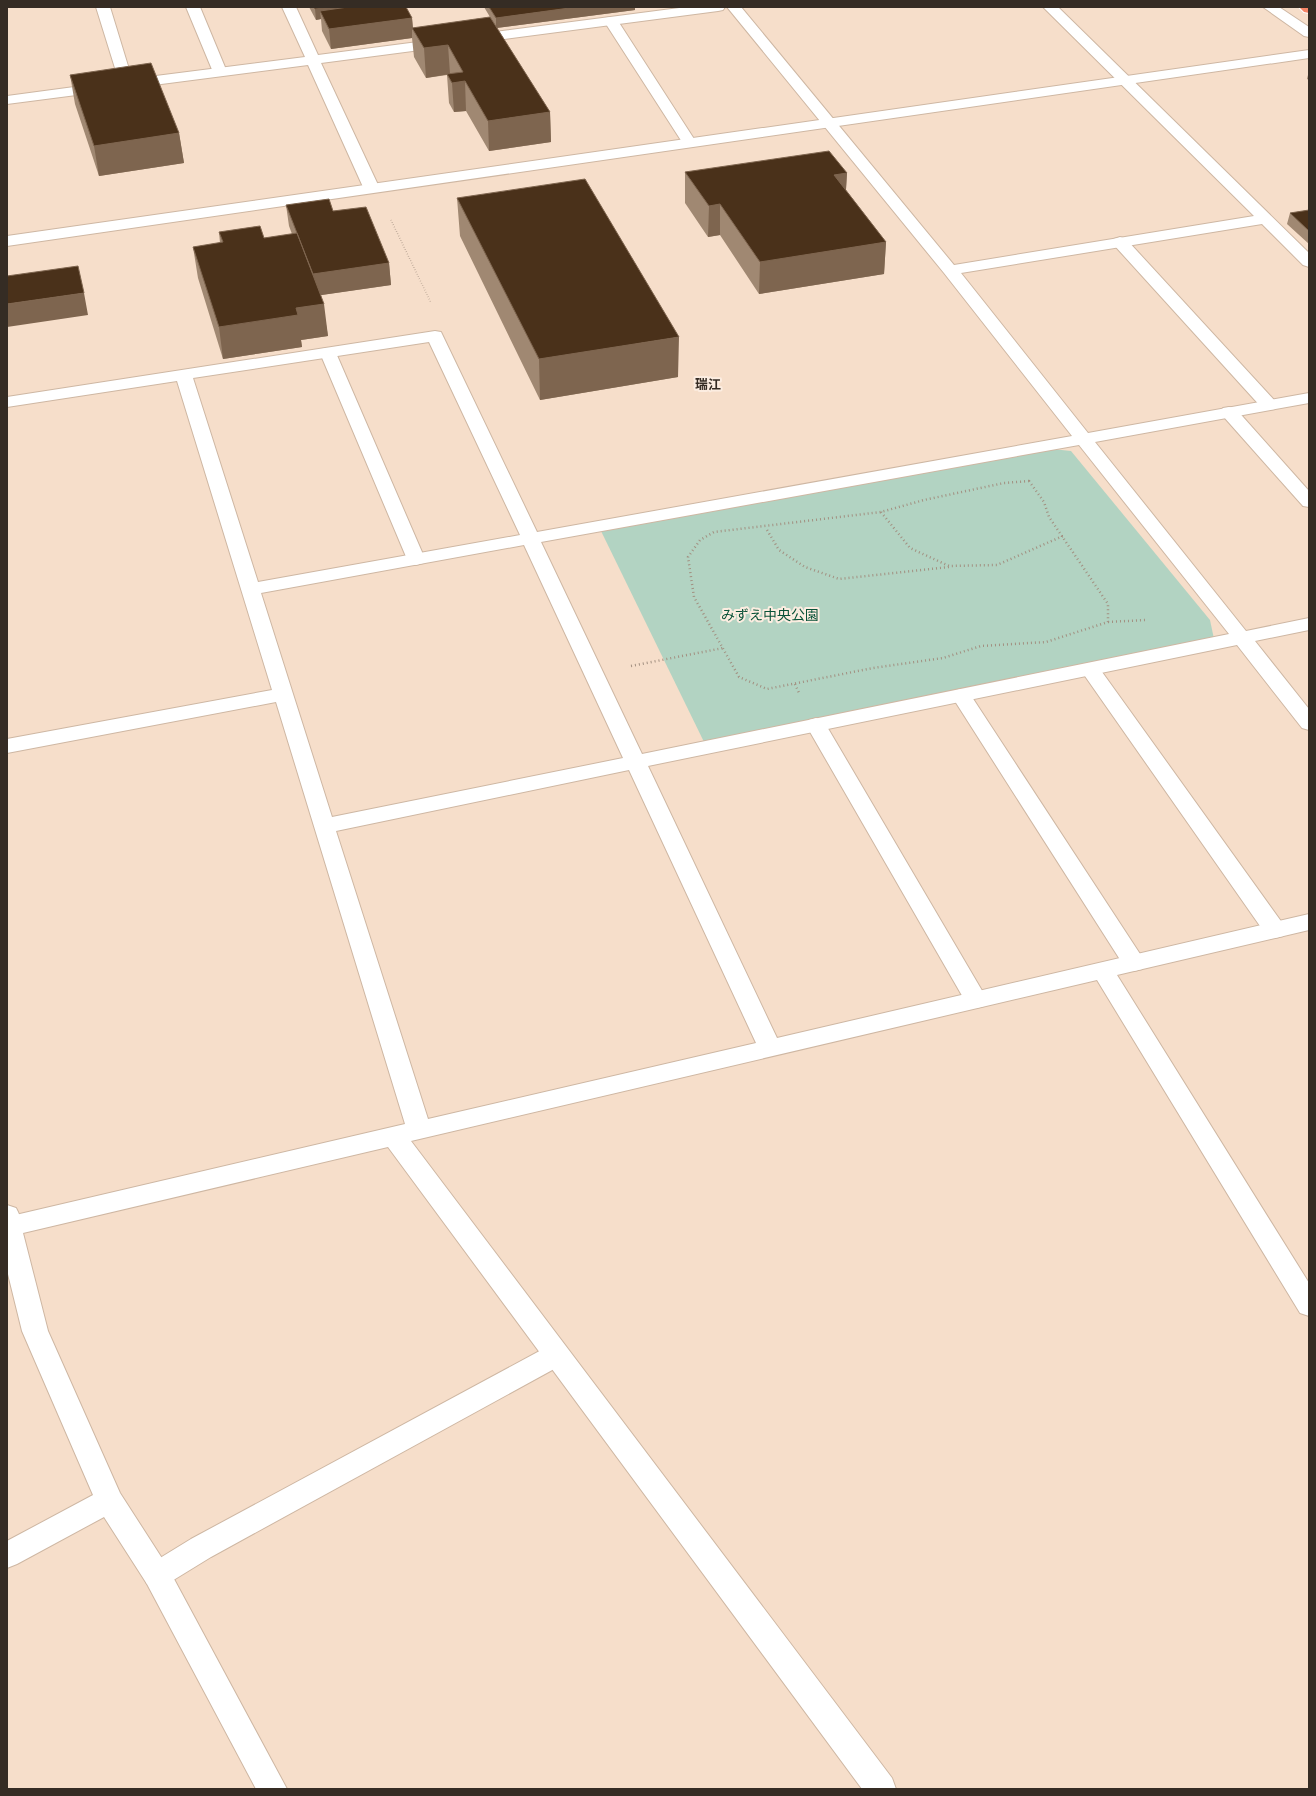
<svg xmlns="http://www.w3.org/2000/svg" width="1316" height="1796" font-family="Montserrat,'Noto Sans JP',sans-serif">
  <rect width="100%" height="100%" fill="#f6deca"/>
  <path fill="#b2d3c2" d="M1052,449L1071,451L1210,620L1214,639L705,744L601,531Z"/>
  <g fill="none" stroke-linecap="round" stroke-linejoin="round">
    <defs>
      <path id="service" d="M186,7H200L227,72L225,75H215L213,72Z
        M611,17L616,18L618,21L696,142L694,145L689,146L684,145L682,142L604,21L606,18Z
        M1120,237L1126,239L1275,401L1278,405L1275,409L1269,410L1263,409L1114,245L1112,242L1114,239Z
        M328,348L334,349L336,353L425,559L423,563L416,565L409,563L407,559L320,353L322,349Z
        M1229,407L1235,408L1309,491V507L1303,506L1223,416L1220,412L1223,408Z
        M1090,663L1097,665L1283,924L1286,930L1283,936L1275,938L1267,936L1080,669L1083,665Z
        M961,689L968,691L1142,957L1145,963L1142,969L1134,971L1126,969L951,695L954,691Z
        M816,718L823,720L826,725L984,994L987,1000L984,1006L976,1008L968,1006L806,725L809,720Z
        M556,1344L565,1347L569,1355L565,1363L211,1557L167,1584L157,1588L147,1584L143,1575L147,1566L191,1539L547,1347Z"/>
      <path id="minor" d="M96,7H110L132,79L305,57L282,7H296L318,55L687,7H725L723,10L718,11L321,63L379,187L376,190L371,192L366,190L363,187L308,65L7,104V96L119,81Z
        M727,7H741L954,265L1254,216L1043,7H1058L1309,253V267L1303,265L1262,224L961,273L1088,433L1309,393V403L1095,442L1246,631L1309,618V630L1255,641L1309,709V730L1302,728L1237,645L648,766L777,1038L1309,914V930L1117,975L1309,1283V1316L1300,1313L1097,980L411,1141L892,1778L896,1789H862L388,1147L23,1233L48,1331L120,1493L167,1566L287,1789H256L147,1584L104,1517L17,1564L7,1568V1541L93,1495L22,1331L7,1270V1217L405,1124L276,702L7,753V739L272,690L177,381L7,407V397L435,331L441,332L537,532L1072,436L944,273ZM429,342L520,535L258,582L193,378ZM1079,445L1229,634L642,754L541,542ZM524,545L623,758L332,817L261,593ZM629,770L756,1043L428,1119L336,831Z
        M1263,7H1279L1309,27V37L1304,36Z"/>
      <path id="tertiary" d="M1309,50V58L7,246V236Z
        M7,1205L16,1208C21,1217 23,1224 18,1233L7,1237Z"/>
      <path id="motorway" d="M1299,7H1309V13L1304,12Z"/>
    </defs>
    <use href="#service" stroke="#ceb7a3" stroke-width="2"/>
    <use href="#minor" stroke="#ceb7a3" stroke-width="2"/>
    <use href="#tertiary" stroke="#ceb7a3" stroke-width="2"/>
    <use href="#motorway" stroke="#fff" stroke-width="2"/>
    <path stroke="#a29081" stroke-width="1.5" stroke-dasharray="0.5 2" stroke-linecap="butt" d="M391,220L431,303"/>
    <path stroke="#a29081" stroke-width="2.5" stroke-dasharray="1 3" stroke-linecap="butt" d="M1029,481L1044,502L1049,517L1108,604V622L1046,642L981,646L943,658L873,668L767,689L739,677L694,597L688,557L700,540L714,532L881,512L924,500L1004,483Z
      M881,512L910,548L949,566L997,565L1063,536
      M767,530L779,550L805,567L839,579L949,567
      M1108,622L1146,620
      M631,666L723,648
      M795,684L799,693"/>
    <use href="#service" fill="#fff" fill-rule="evenodd"/>
    <use href="#minor" fill="#fff" fill-rule="evenodd"/>
    <use href="#tertiary" fill="#fff" fill-rule="evenodd"/>
    <use href="#motorway" fill="#f58566" fill-rule="evenodd"/>
  </g>
  <path fill="#a08872" d="M309,7H411L406,8L412,18L413,28L490,17L484,7H635V10L497,28L550,112L551,142L489,151L466,111L454,112L449,103L447,75L426,78L414,57L412,38L331,49L322,31L321,19L316,20Z
    M1309,71V80L1307,79Z
    M70,75L179,133L184,163L99,176L75,104Z
    M685,172L847,173L846,190L886,242L884,274L759,294L720,235L708,237L685,203Z
    M457,198L678,377L540,400L460,236Z
    M286,205L333,211L389,263L391,285L321,295L328,336L301,340L302,347L223,359L198,278L193,247L220,243L219,232L264,238L292,234L289,226Z
    M1309,210V244L1287,224L1290,213Z"/>
  <path fill="#7e654f" d="M332,7H411L324,18L320,11L321,19L316,20L315,9Z
    M577,7H635V10L496,28V18Z
    M412,18L413,30L412,28V38L331,49L329,29Z
    M448,45L450,74L426,78L424,48Z
    M465,81L466,111L454,112L452,83Z
    M550,112L551,142L489,151L488,121Z
    M179,133L184,163L99,176L94,146Z
    M847,173L845,204L834,175Z
    M720,204V235L708,237L709,206Z
    M886,242L884,274L759,294L760,262Z
    M389,263L391,285L315,296L312,274Z
    M84,293L88,315L7,327V304Z
    M324,304L328,336L301,340L302,347L223,359L219,327L296,308Z
    M679,337L678,377L540,400L539,359Z"/>
  <path fill="#4a311a" stroke="#7e654f" d="M313,7H332L315,9Z
    M348,7H406L412,18L329,29L320,11Z
    M489,7H577L496,18Z
    M490,17L550,112L488,121L465,81L452,83L447,74L463,72L448,45L424,48L412,28Z
    M151,63L179,133L94,146L70,75Z
    M829,151L847,173L834,175L886,242L760,262L720,204L709,206L685,172Z
    M585,179L679,337L539,359L457,198Z
    M329,199L333,211L366,207L389,263L313,274L286,205Z
    M1309,210V231L1290,213Z
    M260,226L264,238L297,233L324,304L296,308L298,315L219,327L193,247L223,242L219,232Z
    M78,266L84,293L7,304V276Z"/>
  <g text-anchor="middle" dominant-baseline="central" stroke-width="4" stroke-linejoin="round" paint-order="stroke">
    <g font-size="13" font-weight="bold" fill="#352c24" stroke="#fcede1">
      <text x="708" y="384">瑞江</text>
    </g>
    <g font-size="14" fill="#085238" stroke="#fcede1">
      <text x="770" y="615">みずえ中央公園</text>
    </g>
  </g>
  <rect width="1316" height="1796" fill="none" stroke="#352c24" stroke-width="16"/>
</svg>
